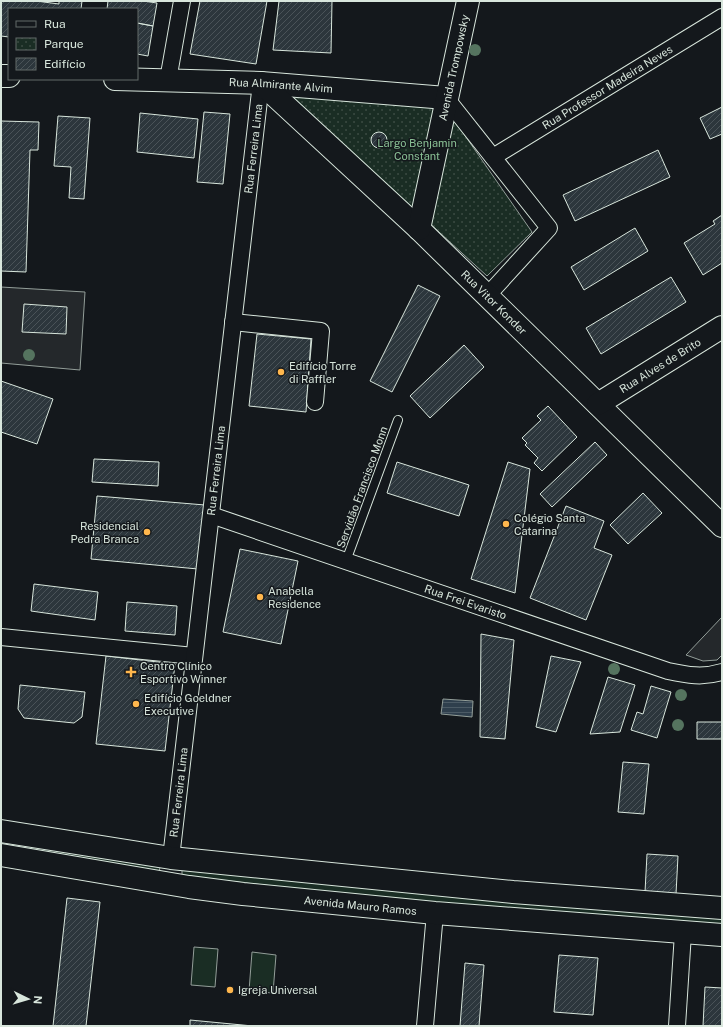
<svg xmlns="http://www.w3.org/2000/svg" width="723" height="1027" font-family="'Public Sans',sans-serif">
  <defs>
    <pattern id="park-dots" width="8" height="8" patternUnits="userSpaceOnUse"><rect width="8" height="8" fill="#1a2d24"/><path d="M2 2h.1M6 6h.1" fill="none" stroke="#3b4b43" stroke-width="1.8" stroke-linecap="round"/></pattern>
    <pattern id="water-rules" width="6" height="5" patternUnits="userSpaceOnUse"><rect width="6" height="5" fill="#2f3f4d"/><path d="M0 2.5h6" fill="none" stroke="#4c5b66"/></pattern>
    <pattern id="building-hatch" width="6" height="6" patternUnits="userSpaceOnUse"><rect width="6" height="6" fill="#2c363c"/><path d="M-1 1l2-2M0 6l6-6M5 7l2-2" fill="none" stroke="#4a5358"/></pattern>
  </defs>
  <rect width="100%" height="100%" fill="#14181c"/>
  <path fill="#1a2d24" stroke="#939e99" d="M1,839L160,867L159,873L1,846Z
    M182,870L438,895L722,918V926L437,904L182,876Z
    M194,947L218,949L215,987L191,985Z
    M252,952L276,955L273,993L249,991Z"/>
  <path fill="url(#park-dots)" stroke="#939e99" d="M300,93L443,104L532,232L487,276L415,210L294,106L292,98Z"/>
  <path fill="#24282b" stroke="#939e99" d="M1,287L85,292L80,370L1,363Z
    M722,617V655L717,660L703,661L686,655Z"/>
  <path fill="url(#water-rules)" stroke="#939e99" d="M443,699L473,701L472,717L441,714Z"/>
  <path fill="url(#building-hatch)" stroke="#d8e6dc" d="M1,1H36L59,4V1H82L81,9H9V37L1,36Z
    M108,1H143L157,3L153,26L137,23V9H107Z
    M200,1H267L256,64L190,54Z
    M279,1H332L331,53L273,50Z
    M137,23L153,26L148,56L137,54Z
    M722,107V134L710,139L700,118Z
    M204,112L230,114L223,184L197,182Z
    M140,113L198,119L194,158L137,152Z
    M58,116L90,118L84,199L69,198L71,167L54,166Z
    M1,121L39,122L38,150H30L26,272L1,271Z
    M371 140a8 8 0 1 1 16 0a8 8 0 1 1-16 0Z
    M658,150L670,177L575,221L563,195Z
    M722,215V263L703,275L684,243L715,224L713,221Z
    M635,228L648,251L584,290L571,267Z
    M671,277L686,302L601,354L586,328Z
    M418,285L440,296L392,392L370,381Z
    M24,304L67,307L66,334L22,332Z
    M257,334L311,339L306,412L249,406Z
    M464,345L484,367L430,418L410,396Z
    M1,381L53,399L37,444L1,432Z
    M548,406L577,437L542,471L534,463L538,458L525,445L527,443L522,438L541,420L537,416Z
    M595,442L607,455L552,507L540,494Z
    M94,459L159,462L158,486L92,482Z
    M397,462L469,485L459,516L387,493Z
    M508,462L530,469L515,593L471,579Z
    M643,493L662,513L628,544L610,525Z
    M97,496L205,505L198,569L91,559Z
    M566,506L604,521L594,548L612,555L586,620L530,598Z
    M240,549L298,561L281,644L223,632Z
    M34,584L98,592L95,620L31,611Z
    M127,602L177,606L175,635L125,631Z
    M481,634L514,640L505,739L480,737Z
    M106,656L175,664L165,751L96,744Z
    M551,656L581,662L556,732L536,727Z
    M608,677L635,685L620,732L590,734Z
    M20,685L85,692L82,717L74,723L24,718L18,709Z
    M651,686L671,692L657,738L631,730L637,712L643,714Z
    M697,722H722V739H697Z
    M623,762L649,764L644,814L618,812Z
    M647,854L678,856L676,894L645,892Z
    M67,898L100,902L86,1026H53Z
    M559,955L598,958L593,1015L554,1012Z
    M465,963L484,965L479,1026H460Z
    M705,987L722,988V1026H703Z
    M190,1020L253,1026H190Z"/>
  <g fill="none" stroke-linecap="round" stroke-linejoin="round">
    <defs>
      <path id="lane" d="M346,561L398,420"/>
      <g id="street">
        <path d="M168,80L182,1"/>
        <path d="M446,98L549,228L487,296"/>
        <path id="s1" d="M493,157L722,17"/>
        <path d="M233,322L321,331L315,402"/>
        <path id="s2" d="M211,515L668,671C687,675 703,678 722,672"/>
        <path d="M1,637L194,656"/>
        <path id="s3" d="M171,858L261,83"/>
        <path d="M425,1026L435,913"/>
        <path d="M677,1026L683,933"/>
      </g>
      <g id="secondary">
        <path d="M1,76H9"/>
        <path id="s4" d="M115,79L261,83L446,98"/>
        <path id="s5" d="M261,83L419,229L722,526"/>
        <path id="s6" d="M419,229L468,1"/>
        <path id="s7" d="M598,404L722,327"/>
      </g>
      <g id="primary">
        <path d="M1,831L171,858L513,892L722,908"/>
        <path id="s8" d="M1,855L189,887L243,894L435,913L722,935"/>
      </g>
    </defs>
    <use href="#lane" stroke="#d8e6dc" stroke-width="10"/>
    <use href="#street" stroke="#d8e6dc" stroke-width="18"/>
    <use href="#secondary" stroke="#d8e6dc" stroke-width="24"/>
    <use href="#primary" stroke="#d8e6dc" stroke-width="24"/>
    <use href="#lane" stroke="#14181c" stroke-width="8"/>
    <use href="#street" stroke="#14181c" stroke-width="16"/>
    <use href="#secondary" stroke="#14181c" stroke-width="22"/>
    <use href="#primary" stroke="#14181c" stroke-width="22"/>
  </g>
  <g fill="#55745f">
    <circle cx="475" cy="50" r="6"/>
    <circle cx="29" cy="355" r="6"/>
    <circle cx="614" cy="669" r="6"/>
    <circle cx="681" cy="695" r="6"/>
    <circle cx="678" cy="725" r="6"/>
  </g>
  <g fill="#ffb74d" stroke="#14181c" stroke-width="1.5">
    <circle cx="281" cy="372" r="4"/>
    <circle cx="506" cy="524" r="4"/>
    <circle cx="147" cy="532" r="4"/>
    <circle cx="260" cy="597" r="4"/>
    <path d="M129 666h4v4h4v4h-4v4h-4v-4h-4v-4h4z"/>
    <circle cx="136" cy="704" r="4"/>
    <circle cx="230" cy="990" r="4"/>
  </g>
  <g text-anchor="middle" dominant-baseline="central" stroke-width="3" stroke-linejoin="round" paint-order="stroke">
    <g font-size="11" fill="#d8e6dc" stroke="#14181c">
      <text stroke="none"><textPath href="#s6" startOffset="165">Avenida Trompowsky</textPath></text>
      <text stroke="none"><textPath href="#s4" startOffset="166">Rua Almirante Alvim</textPath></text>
      <text stroke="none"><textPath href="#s1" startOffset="134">Rua Professor Madeira Neves</textPath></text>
      <text stroke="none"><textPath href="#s3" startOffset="714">Rua Ferreira Lima</textPath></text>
      <text stroke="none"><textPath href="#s5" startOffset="320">Rua Vitor Konder</textPath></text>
      <text stroke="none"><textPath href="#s7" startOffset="73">Rua Alves de Brito</textPath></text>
      <text stroke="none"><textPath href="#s3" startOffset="390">Rua Ferreira Lima</textPath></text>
      <text transform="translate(362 487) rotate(-70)">Servidão Francisco Monn</text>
      <text stroke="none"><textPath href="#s2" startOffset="269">Rua Frei Evaristo</textPath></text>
      <text stroke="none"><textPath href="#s3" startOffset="66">Rua Ferreira Lima</textPath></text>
      <text stroke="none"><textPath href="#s8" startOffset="363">Avenida Mauro Ramos</textPath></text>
    </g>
    <g font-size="11" fill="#8ac095" stroke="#14181c">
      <text x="417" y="143">Largo Benjamin<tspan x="417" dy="13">Constant</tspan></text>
    </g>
    <g font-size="11" fill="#d8e6dc" stroke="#14181c" text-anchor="start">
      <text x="289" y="366">Edifício Torre<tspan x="289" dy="13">di Raffler</tspan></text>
      <text x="514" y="518">Colégio Santa<tspan x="514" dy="13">Catarina</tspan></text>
      <text x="139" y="526" text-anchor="end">Residencial<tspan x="139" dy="13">Pedra Branca</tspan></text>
      <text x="268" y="591">Anabella<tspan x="268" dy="13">Residence</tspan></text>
      <text x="140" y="666">Centro Clínico<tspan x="140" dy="13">Esportivo Winner</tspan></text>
      <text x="144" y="698">Edifício Goeldner<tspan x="144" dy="13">Executive</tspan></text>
      <text x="238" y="990">Igreja Universal</text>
    </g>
  </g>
  <rect width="723" height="1027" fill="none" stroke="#d8e6dc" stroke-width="4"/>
  <rect x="8" y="8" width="130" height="72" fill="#14181c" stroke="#626a69"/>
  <rect x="16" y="21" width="20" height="6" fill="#14181c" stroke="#626a69"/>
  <text x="44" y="28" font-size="12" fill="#d8e6dc">Rua</text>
  <rect x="16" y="38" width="20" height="12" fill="url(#park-dots)" stroke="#626a69"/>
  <text x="44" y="48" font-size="12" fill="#d8e6dc">Parque</text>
  <rect x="16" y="58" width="20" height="12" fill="url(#building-hatch)" stroke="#626a69"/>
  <text x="44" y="68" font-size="12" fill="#d8e6dc">Edifício</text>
  <g transform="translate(28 999) rotate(95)" stroke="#14181c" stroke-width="3" paint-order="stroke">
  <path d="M0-3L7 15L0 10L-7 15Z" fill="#d8e6dc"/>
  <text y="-6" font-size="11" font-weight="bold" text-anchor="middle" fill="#d8e6dc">N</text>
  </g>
</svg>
